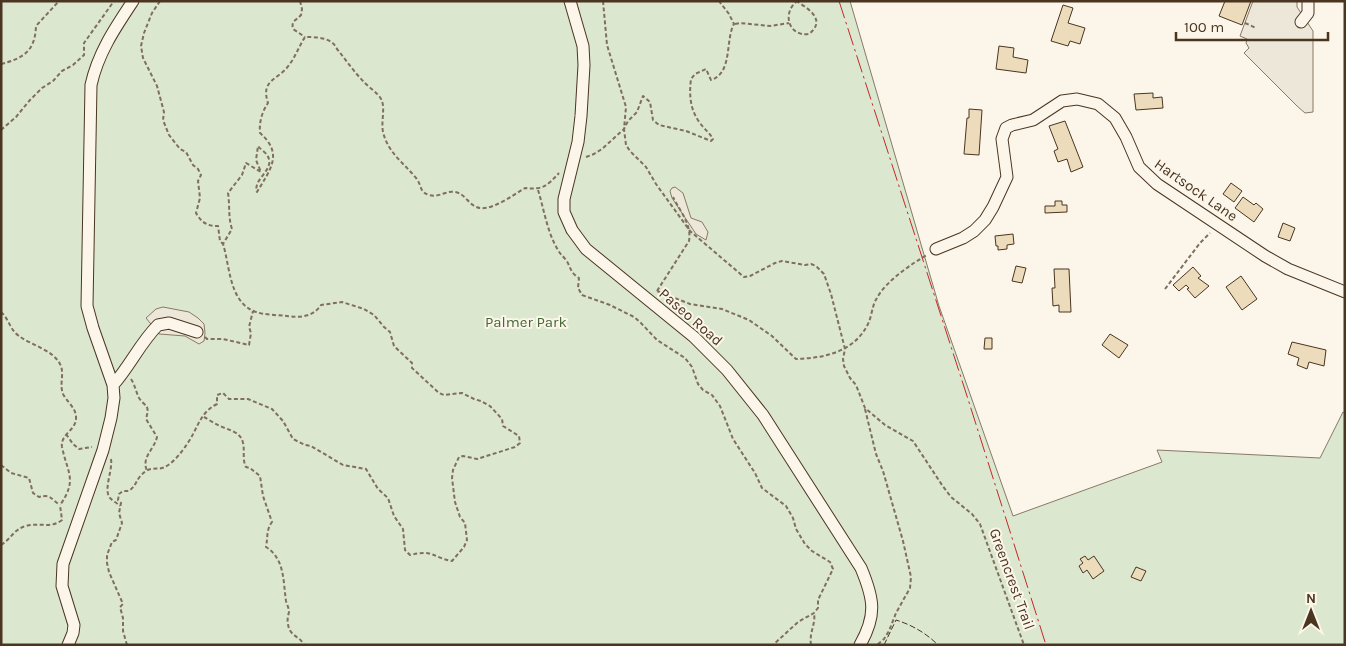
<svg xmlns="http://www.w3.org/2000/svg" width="1346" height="646" font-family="Karla,sans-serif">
  <rect width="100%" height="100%" fill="#fbf6e9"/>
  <path fill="#dce7d0" stroke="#887966" d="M1,1H850L939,306L1013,516L1162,462L1157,450L1320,458L1343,412L1345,413V645H1Z"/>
  <path fill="#ede7d9" stroke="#887966" d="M1253,1H1297V7L1313,31V112L1305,113L1297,106L1244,53L1249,48L1246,43L1247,39L1240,36Z
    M675,187L683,193L691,218L702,222L708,232L706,240L696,234L672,198L670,191L672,188Z
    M163,307L189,312L198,318L204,324L205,333L204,341L199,344L185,336L159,334L146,318L156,309Z"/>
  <path fill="#ecdcbc" stroke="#4a3520" d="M1225,1H1251L1242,25L1219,16Z
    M1063,5L1073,8L1068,23L1085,28L1080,44L1070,41L1068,46L1051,41Z
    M999,46L1014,48L1013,57L1028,60L1026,73L996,69Z
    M1153,93V98L1162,97L1163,108L1136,110L1134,94Z
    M969,109L982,110L979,155L964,154L967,118H969Z
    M1065,121L1083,167L1071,172L1067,159L1058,162L1054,151L1058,149L1049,126Z
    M1231,183L1242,191L1234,202L1223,194Z
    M1243,197L1254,205L1256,203L1263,209L1254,222L1235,208Z
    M1055,201H1062V205H1067V212L1045,213V206H1055Z
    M1283,223L1295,228L1290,241L1278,237Z
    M1013,234L1014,244L1007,245V249L998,250V246H996L995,236Z
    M1016,266L1026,268L1022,283L1012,281Z
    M1193,267L1201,276L1198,278L1209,286L1195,298L1187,289L1189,288L1186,285L1179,291L1173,285Z
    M1054,269H1069L1071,312H1059V305L1053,306L1052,288H1055Z
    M1241,276L1257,299L1242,310L1226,287Z
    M1110,334L1128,345L1119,358L1102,345Z
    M985,338H992V349H984Z
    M1292,342L1326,350L1324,366L1309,362L1307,369L1297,365L1299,358L1288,354Z
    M1085,556L1088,560L1094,556L1104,571L1093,579L1087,570L1083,573L1079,566L1083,563L1080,559Z
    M1136,567L1146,571L1141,581L1131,577Z"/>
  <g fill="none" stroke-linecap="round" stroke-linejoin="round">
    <defs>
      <path id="minor" d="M570,1L583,46L584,65L581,116L578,142L564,199V212L572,230L586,249L694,337L727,370L763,415L861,568C874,599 877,615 860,645
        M1301,22L1308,13V1
        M936,249L963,238L974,231L985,220L993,207L1007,177L1002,139L1006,128L1012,125L1033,120L1062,101L1077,99L1098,104L1115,118L1126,137L1139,167L1157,184L1265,256L1288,269L1345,292
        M113,385C130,366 140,343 158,325L169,323L197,332
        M68,645L73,633L74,625L62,586L63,564L103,450L111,418L114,398L113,385L93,328L87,306L91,85C98,53 115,28 133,1"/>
    </defs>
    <use href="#minor" stroke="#4a3520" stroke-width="13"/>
    <path stroke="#7f6f5c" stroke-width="2" stroke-dasharray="4 2.5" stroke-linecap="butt" d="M160,1L152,13L144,33L141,46L143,58L157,86L164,112L163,120L169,135L180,149L186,152L193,165L198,169L201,175L198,181L200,198L196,213C202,223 207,226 218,226L220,241L223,244
      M300,1L302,9L301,15C296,21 291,20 293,29L305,37
      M603,1L607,45L626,107L624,129L626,145L630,151L646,167L656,184L690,231L744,277L750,276L775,263L782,261L805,265L811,264L816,266L824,274L831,294L845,349L843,359L844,366L850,378L856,385L865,408L885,425L913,441L942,485L951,497L972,514L980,524L1024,645
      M796,1C808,8 827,20 809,34C789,37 782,14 796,2
      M1245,23L1256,28
      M735,24L740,23L770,26L789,23
      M1,64C24,58 35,51 36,26L59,1
      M1,130L16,117L30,100L42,88L53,81L62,71L73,65L84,55V43L114,1
      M586,157L594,154L602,149L624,129L628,121L637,112L643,96L650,102L653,120L659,125L686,131L711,141L713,139C709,132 704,129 700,123C690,110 689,95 691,79L695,74L706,69L711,80C733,73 725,40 734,24L729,14L719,1
      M538,190C544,209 547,232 558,250C560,254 563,256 566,260C571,267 570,273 579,278L578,288L582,295L610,305L634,317L640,322L657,340L685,358L692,367L698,384L703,390L712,395L720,406L733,439L755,473L762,488L786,506L793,518L796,529L805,544L812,551L830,562L833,569L818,600V608L814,613L798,622L773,645
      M1165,289L1200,243L1210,233
      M657,291L690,304L722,309L749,320L772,336L796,359C825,358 854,352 868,324C872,316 872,305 877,298C885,282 911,264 927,255
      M657,291L689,241C692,225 680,211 673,197
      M1,312C9,319 10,330 19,336C31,345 53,350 60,364C65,373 59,384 63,394C67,402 76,408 76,417C77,430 60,434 62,447C67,472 78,480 60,505
      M205,337L207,339H223L249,345L251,333L249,327L253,311
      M131,379C135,385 136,392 139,398C146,408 150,404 146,419L157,437C154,450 141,457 147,471
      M865,409L876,454L883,471L903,541L911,577L910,588L896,613L889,631L884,639L877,645
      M204,417C208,419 213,423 218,425C227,430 241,431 243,443C245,452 242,459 246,467L250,468L260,476L263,496L272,522C266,530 268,537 266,547C285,559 283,581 286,601C287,605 289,608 289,612C288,616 287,620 288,624C289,636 300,636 304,645
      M66,434L73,444L79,449L92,447
      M111,459C113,470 103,490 110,498C113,501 117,503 120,506
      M1,465L11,473L29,478L33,493L39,497C52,494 50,499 60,505
      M1,545C11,539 14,529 26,526C39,522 51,529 62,520L60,505
      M127,645L123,631V618L120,607L123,604L109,572L107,563V555L112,542L116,540L122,523L119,513L121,503L118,500L119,494L123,491H129C138,484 135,479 146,471C152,467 159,470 165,467C173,463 182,452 187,444C198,429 199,413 217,404V395L223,393L229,399H248L272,409L283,421L293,439L305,445L311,446L343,465L366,469L378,489L388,498L394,516L403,529L405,550L410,555C434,549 433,558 452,561L464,547L467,540L465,523L460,517L455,502L452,478L453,470L459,457L463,456L477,459L515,447L520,443L519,436L503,426L502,419L490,406L481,401L474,399L462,393L444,395L439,393L412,368V363L394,346L390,332L384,327L374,315L364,309L342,302L321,305C313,317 300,318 287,316C277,315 265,315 256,312C229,303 230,266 223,244L232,229C228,217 230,206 228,193L242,175L246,163L261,172L256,160L258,146C260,149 265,152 267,155C277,169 252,179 257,192C270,170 284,154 260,133C259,122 262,112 268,103C260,79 279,80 289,65C296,56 299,46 305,37C316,37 332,37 337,49C346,60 354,72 364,82C369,88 379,93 382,101C385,110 381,122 383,132C388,153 404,163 416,178C422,185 419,192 429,195C439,198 447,190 455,192C463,193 467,201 473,205C486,216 513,195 525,188C543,190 547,186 559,173
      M811,645C809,632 816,624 814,613"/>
    <use href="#minor" stroke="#fbf6e9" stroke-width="11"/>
    <path stroke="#4a3520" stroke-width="1" stroke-dasharray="6 2.5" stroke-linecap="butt" d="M884,645L896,620C912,625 926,633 938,645"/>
    <path stroke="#c62828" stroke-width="1" stroke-dasharray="18 4 2.5 4" stroke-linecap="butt" d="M839,1L967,396L1046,645"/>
  </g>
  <g text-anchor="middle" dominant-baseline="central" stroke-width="4" stroke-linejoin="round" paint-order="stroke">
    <g font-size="15" fill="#4a3520" stroke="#fbf6e9">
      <text transform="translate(1196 190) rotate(35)">Hartsock Lane</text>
      <text transform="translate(691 317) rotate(41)">Paseo Road</text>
      <text transform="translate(1012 579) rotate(70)">Greencrest Trail</text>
    </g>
    <g font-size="15" fill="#436837" stroke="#fbf6e9">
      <text x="526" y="322">Palmer Park</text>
    </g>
  </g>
  <rect width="1346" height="646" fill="none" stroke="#4a3520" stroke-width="5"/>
  <g transform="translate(1311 611)" stroke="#fbf6e9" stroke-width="4" paint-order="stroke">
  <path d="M0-4L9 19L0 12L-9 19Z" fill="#4a3520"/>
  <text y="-8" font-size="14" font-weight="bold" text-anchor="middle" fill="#4a3520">N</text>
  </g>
  <path d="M1176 32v8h152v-8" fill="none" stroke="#4a3520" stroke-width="2.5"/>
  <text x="1184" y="32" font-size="15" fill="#4a3520" stroke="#fbf6e9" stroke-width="4" paint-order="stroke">100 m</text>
</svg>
